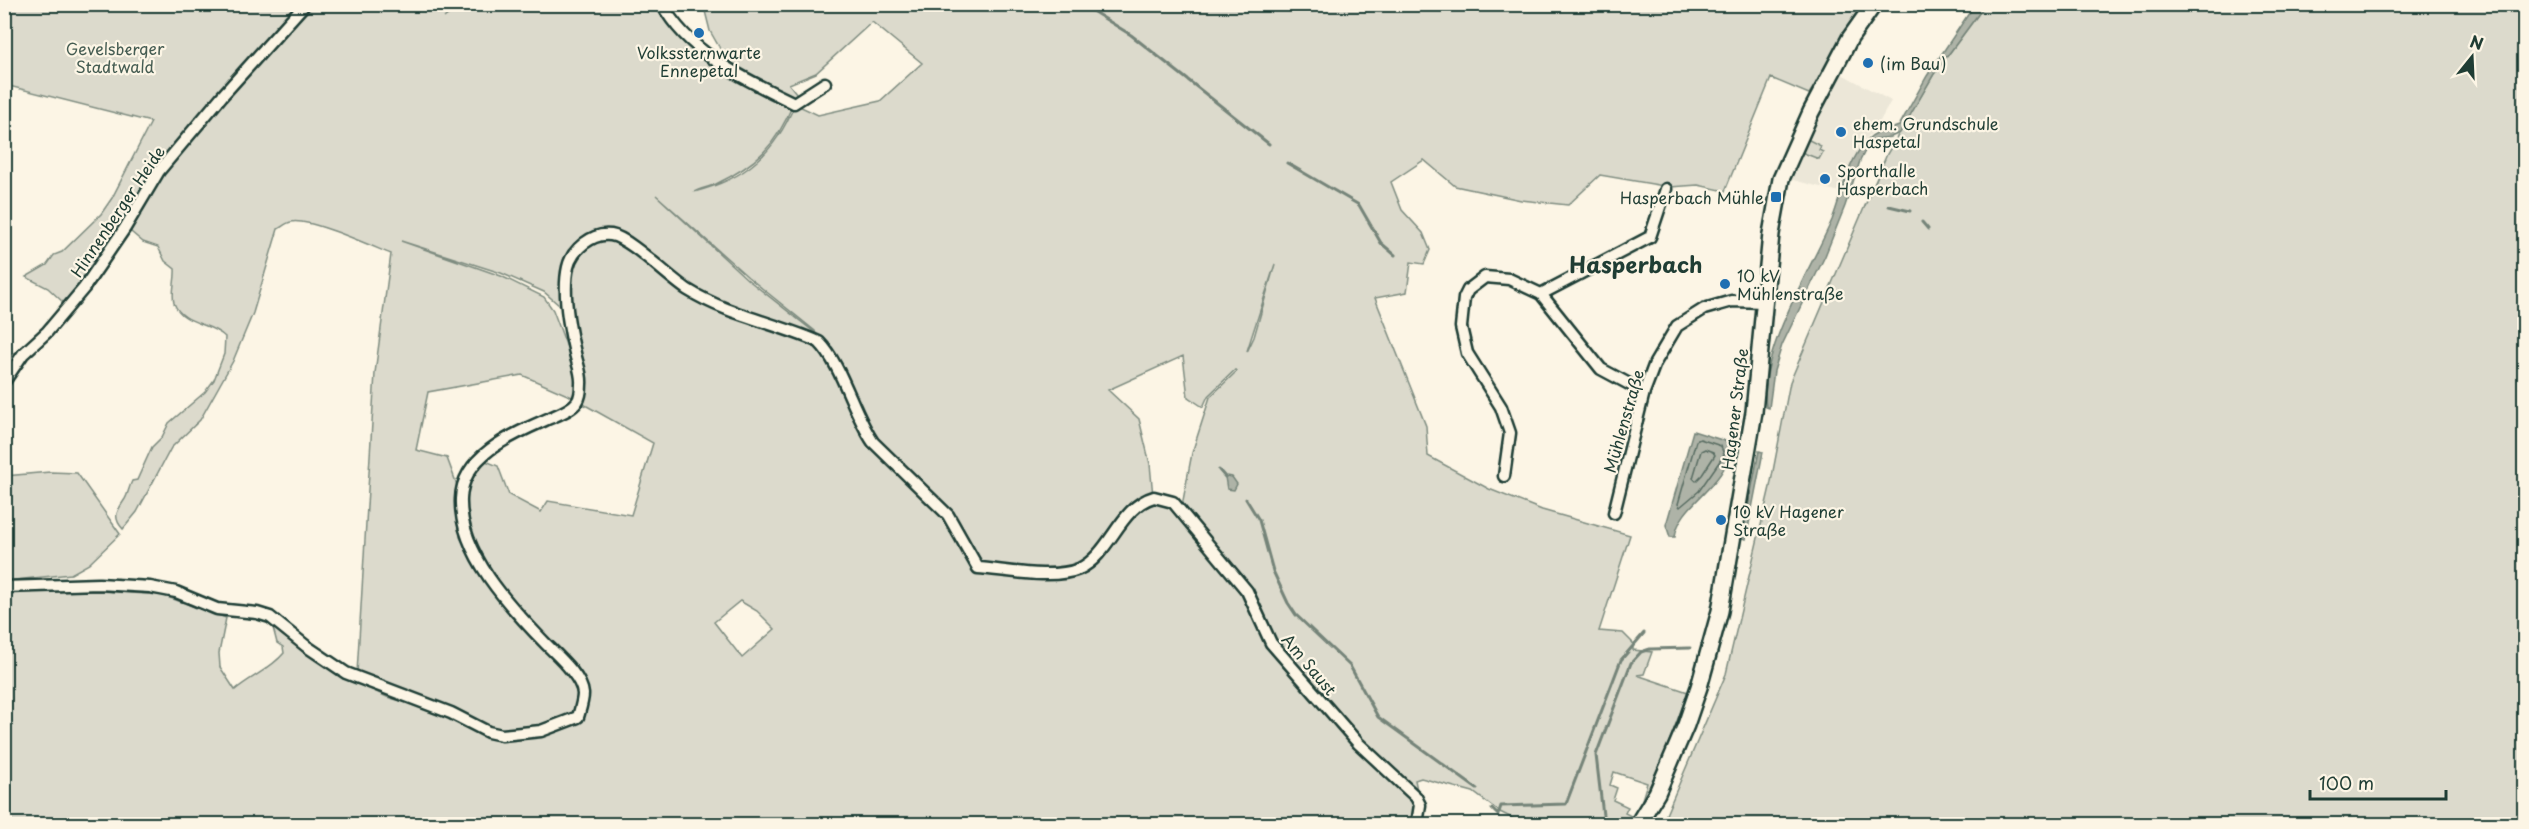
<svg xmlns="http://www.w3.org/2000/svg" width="2529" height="829" font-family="'Playpen Sans',sans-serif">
  <rect width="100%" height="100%" fill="#fcf5e5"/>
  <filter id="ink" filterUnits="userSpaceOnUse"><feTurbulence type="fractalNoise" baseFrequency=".0167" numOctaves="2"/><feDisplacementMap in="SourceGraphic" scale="12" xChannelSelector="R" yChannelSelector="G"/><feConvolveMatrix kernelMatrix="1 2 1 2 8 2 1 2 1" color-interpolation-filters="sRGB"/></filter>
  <g filter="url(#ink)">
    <path fill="#ece7d8" d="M1842,74L1891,101L1875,130L1865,139L1853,160L1840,192L1789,179L1809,135Z"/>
    <path fill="#dcdacc" stroke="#7e8c80" stroke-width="1.5" fill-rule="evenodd" d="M5,5H458L444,18L461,5H660C686,55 744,80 793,104C776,146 756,165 716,184C709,187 699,189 694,192C746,179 775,153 795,104L818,115L880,101L922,63L872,22L816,73L789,84L800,98L793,101L731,68L710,31L704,7L701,5H1868L1809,94L1771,78L1725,191L1698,185L1670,187L1600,175L1568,205L1521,200L1455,186L1424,160L1391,182L1402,210L1423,233L1430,250L1424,264L1411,262L1407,292L1375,298L1426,426L1428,456L1489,489L1542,510L1630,535L1599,631L1623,633L1633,643V650L1652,652L1644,674L1637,675L1688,692L1661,763L1641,803L1647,783L1614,772L1610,785L1617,788L1613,800L1628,807L1625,813L1633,817L1628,824H1524L1500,812L1473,792L1421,778L1415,780L1420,805L1417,824H5V592L99,591L162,595L226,618L219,653L220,667L235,690C250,677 271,669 284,653L283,647L277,643L272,624L281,620L287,623L289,637L334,671L355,682L387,697L442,713L485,733L486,726L432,702L357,673L375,373L391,254C371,246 310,218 291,222C286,223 282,227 278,229L253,313L233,361L200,420L171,448L137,512L123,529C112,517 117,511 125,499C128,494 129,487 132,481L137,480L152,447L162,437L169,423L205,392L214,380L224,354L225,337C211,322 182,325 174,303C171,292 176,280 175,269L165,261L158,247L143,242L125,227L66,305L48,288L26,277L47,265L54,255L62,252L101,214L112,198L151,122L5,85ZM656,195L748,277L815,331L818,341L829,352L867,430L918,486L873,442L865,430L829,353L817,343L814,332L747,279ZM612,234C640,242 661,271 686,288C715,307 751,317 784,328L783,330L707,304L656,269L628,242L612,236L600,237L578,250L568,273V298L575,350L582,380L578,401L653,443L631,515L548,501L541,512L509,495L498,466L486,461C481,465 475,469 471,473C441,509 494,585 519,613C540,637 571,659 582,691C585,698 581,711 578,718L575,715L580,695L568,670L514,616L485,578L460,537L457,485L447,458L416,450L428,392L522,375L572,397L579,385L572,361L553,310L544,297L501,276L401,241L501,273L544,292L568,313C564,278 564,234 612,234ZM1275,264L1254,337L1247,352V351ZM1183,356L1188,397L1203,407L1208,396L1235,370L1237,371L1210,397L1192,453L1181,511L1218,553L1247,590L1272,642L1337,718L1271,644L1246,591L1171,503L1153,498L1137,506L1093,559L1136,504L1153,496L1150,464L1139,419L1108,390ZM740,601L757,611L775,629L742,658L714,622Z
      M1985,5H2524V824H1662L1726,674L1770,487L1790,382L1887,154L1934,74Z
      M1807,139L1821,146L1819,150L1823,152L1819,159L1801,152Z
      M50,472L77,473L120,534L89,564L71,574L5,581V476Z"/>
    <path fill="#aeb3a7" stroke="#758479" stroke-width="1.5" d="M1975,4L1985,5L1934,74L1900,133L1891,137L1876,139L1866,149L1860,161L1845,206L1825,256L1782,345L1774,371L1769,408L1766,407C1758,352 1810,271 1832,220C1842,194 1847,162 1867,140C1876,130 1887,131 1899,126L1927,76Z
      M1693,431L1725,441L1731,448C1726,487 1679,503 1675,537H1670L1666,525Z
      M1759,451L1763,452L1746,539L1742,538Z
      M1227,476L1232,477L1237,484L1234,490L1227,489L1225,477Z"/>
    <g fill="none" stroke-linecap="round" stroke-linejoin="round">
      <path stroke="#586c62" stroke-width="1.5" d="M1700,439L1721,446L1724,455L1699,491L1680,507L1678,504L1696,441Z
        M1705,449L1713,452L1715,455L1702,475L1696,481L1693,478L1701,451Z"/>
      <path stroke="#758479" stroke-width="3" d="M1081,4L1131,35L1269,144
        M1287,163L1359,205L1381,243L1395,255
        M1889,206L1910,211
        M1922,222L1928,229
        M1219,470L1225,477
        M1246,499L1259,520L1273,571L1288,603L1296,615L1350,666L1378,717L1477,789
        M1492,809L1498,815L1501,806L1566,804L1621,660L1644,633
        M1604,824L1596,755L1631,663L1641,652L1650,649L1690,648"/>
      <defs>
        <path id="street" d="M662,4C689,54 745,79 794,103L825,83
          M1541,294L1650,237L1666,189
          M4,382L23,354L47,332L84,288L125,228L159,171L222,96L305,4
          M1504,476L1510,433L1501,407L1467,353L1461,327L1464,298L1468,290L1485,277L1509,279L1541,294L1601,369L1644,392
          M1614,513L1644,392L1655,363L1677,326L1704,309L1732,301L1764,302
          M4,587L99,584L150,587L176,592L217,609L257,613L270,617L306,646L346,673L451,713L488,732L502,735L541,731L578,717C580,710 583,701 583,694C582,677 558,656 546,644C510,607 459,553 461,499C462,454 516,433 550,418C559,414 571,410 577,402C580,398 581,389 581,384C582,374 577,363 575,353C569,328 562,293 568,267C572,250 592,232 611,235C630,238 669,278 688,290C728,315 776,323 819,342C842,365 853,413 873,442L948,515L978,568C1006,570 1053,580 1079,569C1111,554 1119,507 1154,497L1173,502L1247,591L1271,643L1358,743L1416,797L1420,805L1417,824"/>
        <path id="secondary" d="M1638,824L1657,793L1686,725L1699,687L1720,611L1754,412L1771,234L1781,179L1811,112L1850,38L1874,4"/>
      </defs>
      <use href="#street" stroke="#1f3d34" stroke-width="15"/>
      <use href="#secondary" stroke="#1f3d34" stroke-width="20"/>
      <use href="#street" stroke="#fcf5e5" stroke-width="10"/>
      <use href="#secondary" stroke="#fcf5e5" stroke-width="15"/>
    </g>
  </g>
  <g fill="#1f6fb2" stroke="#fcf5e5" stroke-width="2">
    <circle cx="699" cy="33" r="6"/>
    <circle cx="1868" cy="63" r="6"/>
    <circle cx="1841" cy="132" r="6"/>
    <circle cx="1825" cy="179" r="6"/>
    <rect x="1770" y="191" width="12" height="12" rx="3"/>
    <circle cx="1725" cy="284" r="6"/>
    <circle cx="1721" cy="520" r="6"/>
  </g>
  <g text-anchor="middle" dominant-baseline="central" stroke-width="4.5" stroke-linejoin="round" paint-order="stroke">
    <g font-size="16" fill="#455c52" stroke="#fcf5e5">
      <text x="115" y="48">Gevelsberger<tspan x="115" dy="18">Stadtwald</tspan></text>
    </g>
    <g font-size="16" fill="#1f3d34" stroke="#fcf5e5" text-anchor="start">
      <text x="699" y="52" text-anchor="middle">Volkssternwarte<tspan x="699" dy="18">Ennepetal</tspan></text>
      <text x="1880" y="63">(im Bau)</text>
      <text x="1853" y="123">ehem. Grundschule<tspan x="1853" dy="18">Haspetal</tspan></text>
      <text x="1837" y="170">Sporthalle<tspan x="1837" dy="18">Hasperbach</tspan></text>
      <text x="1764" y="197" text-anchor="end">Hasperbach Mühle</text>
      <text x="1737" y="275">10 kV<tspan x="1737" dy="18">Mühlenstraße</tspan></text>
      <text x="1733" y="511">10 kV Hagener<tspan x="1733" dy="18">Straße</tspan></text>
    </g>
    <g font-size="16" fill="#1f3d34" stroke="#fcf5e5">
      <text transform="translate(117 211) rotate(-56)">Hinnenberger Heide</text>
      <text transform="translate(1734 409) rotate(-83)">Hagener Straße</text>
      <text transform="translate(1623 421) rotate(-74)">Mühlenstraße</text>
      <text transform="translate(1310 664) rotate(50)">Am Saust</text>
    </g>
    <g font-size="22" font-weight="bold" fill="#1f3d34" stroke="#fcf5e5">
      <text x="1636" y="263">Hasperbach</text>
    </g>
  </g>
  <rect width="2529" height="829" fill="none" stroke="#fcf5e5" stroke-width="24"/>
  <rect x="12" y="12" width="2505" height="805" fill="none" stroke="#1f3d34" stroke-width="2" filter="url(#ink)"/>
  <g transform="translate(2472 57) rotate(18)" stroke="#fcf5e5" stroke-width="4.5" paint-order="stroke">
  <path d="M0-4.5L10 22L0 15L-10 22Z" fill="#1f3d34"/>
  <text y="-9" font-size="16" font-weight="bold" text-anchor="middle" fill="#1f3d34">N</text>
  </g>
  <path d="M2310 790v9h136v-9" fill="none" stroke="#1f3d34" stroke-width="3"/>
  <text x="2319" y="790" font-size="18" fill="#1f3d34" stroke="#fcf5e5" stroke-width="4.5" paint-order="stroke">100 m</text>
</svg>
